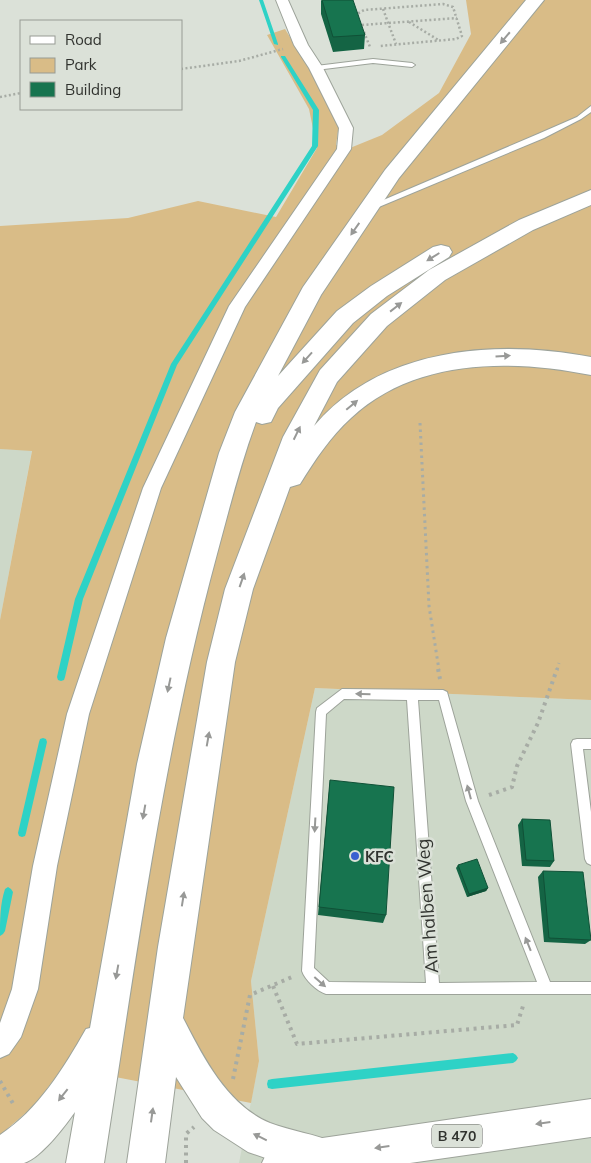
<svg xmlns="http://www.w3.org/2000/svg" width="591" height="1163" font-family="Mulish,sans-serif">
  <rect width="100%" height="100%" fill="#dbe1d8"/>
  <path fill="#cdd8c8" d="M0,449L32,450L0,620Z
    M315,688L591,700V1163H239L259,1061L251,981Z"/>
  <path fill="#d9bc87" d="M466,0H591V700L315,688L251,981L259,1061L251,1103L63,1067L35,1105L0,1135V620L32,451L0,449V226L128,218L198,201L276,217L317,148L309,109L267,35L285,29L334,109L339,124L336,145L350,148L382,135L439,93L471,34Z"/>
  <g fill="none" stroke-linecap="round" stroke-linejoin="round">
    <path fill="#2ed2c6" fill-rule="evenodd" d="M259,0H263L278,44V45L274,44Z
      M281,56H285L319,110L318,146L177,365L83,599L65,677L64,680L61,681L58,680L57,677L75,599L171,364L312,146L313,110L281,57Z
      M43,738L46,739L47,742L26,833L25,836L22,837L19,836L18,833L39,742L40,739Z
      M8,887L11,889L13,892L5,931L3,934L0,936C0,920 0,904 5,889Z
      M513,1053L516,1055L518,1058L516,1061L513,1063L272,1089L268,1088L267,1084L268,1080L272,1079Z"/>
    <defs>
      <path id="lane" d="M373,59L412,63L415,65L412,67L373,63L316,70L313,68L316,66Z
        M591,106V112L581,119L544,138L374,209H371L367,207L538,134L577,117Z
        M342,689L443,690L447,692L478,801L550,982H591V994H326C317,991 305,980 302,971L316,712L317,708ZM344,699L407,700L426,983L329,982L314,968L326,714ZM418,700H439L466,801L537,982L439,983Z
        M577,739H591V749H583L591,812V865L587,863L585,859L571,744L573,740Z"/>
      <path id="street" d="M276,0H288L308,45L323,68L353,128L351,149L245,307L161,488L89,714L57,866L38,989L21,1037L9,1054L0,1058V1023L12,989L33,866L67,714L143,488L229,306L337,149L339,128L309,68L294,45Z"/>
      <path id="primary" d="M591,1099V1137L410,1163H262L268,1150L281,1144Z"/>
      <path id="highway" d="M526,0H544L399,178L321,295L278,376L337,311L371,286L433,247L441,245L449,247L452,252L449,257L387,296L353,323L278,408L271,422L262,424L256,422C240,465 229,510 217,554C163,753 136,959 104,1163H66L75,1112C65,1126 41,1158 24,1163C17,1163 7,1163 0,1163V1135C38,1110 64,1068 86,1029L90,1028L137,764L166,638L219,453L235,412L303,287L385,170Z
        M591,190V205L533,230L445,280L387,326L337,382L314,426C381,347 496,339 591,357V375C511,359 415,358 351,418C330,437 315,460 300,484L290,487L253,589L235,662L183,1018C203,1057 227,1105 270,1123C291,1131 315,1134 336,1143L342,1156L339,1163H280L248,1152L214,1130L202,1118L176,1077L165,1163H127L158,947L207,662L225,589L283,437L320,370L371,314L429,270L519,220Z"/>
    </defs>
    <use href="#lane" stroke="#9da39a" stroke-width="2"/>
    <use href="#street" stroke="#9da39a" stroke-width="2"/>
    <use href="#primary" stroke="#9da39a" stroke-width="2"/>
    <use href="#highway" stroke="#9da39a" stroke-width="2"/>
    <path stroke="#a7aca5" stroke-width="2.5" stroke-dasharray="2 2.5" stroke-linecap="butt" d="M383,9L396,44
      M358,17L357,14L364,10L443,4L453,7L462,36L456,39L380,46
      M409,22L440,41
      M362,25L457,18
      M364,32L370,47
      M181,69L239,61L283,49
      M0,97L21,93"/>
    <path stroke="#a7aca5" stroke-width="3" stroke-dasharray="2.5 4" stroke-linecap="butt" d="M420,423L429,606L439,670
      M557,670L559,663"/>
    <path stroke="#a7aca5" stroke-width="4" stroke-dasharray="3 4.5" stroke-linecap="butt" d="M438,669L440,679
      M489,795L512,787L517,766L538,723L557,669
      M273,986L297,1044L517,1025L523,1006
      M233,1079L250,995L292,977
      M0,1081L15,1107
      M186,1163V1134L194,1127"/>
    <use href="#lane" fill="#fff" fill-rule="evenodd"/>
    <use href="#street" fill="#fff" fill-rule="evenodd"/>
    <use href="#primary" fill="#fff" fill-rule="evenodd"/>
    <use href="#highway" fill="#fff" fill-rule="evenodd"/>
  </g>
  <path fill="#146444" d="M321,0L365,35L364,49L333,52L321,14Z
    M330,780L386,915L383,923L318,915Z
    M522,819L554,861L550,867L522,866L518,825Z
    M458,865L488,888L486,891L467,897L456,868Z
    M543,871L591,940L585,944L544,942L538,877Z"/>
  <path fill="#105137" d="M488,888L486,891L467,897L469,894Z"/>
  <path fill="#17744f" stroke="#105137" d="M322,0H353L365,35L333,37Z
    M330,780L394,787L386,915L319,907Z
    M522,819L550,820L554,861L526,860Z
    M477,859L488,888L469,894L458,865Z
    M543,871L583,872L591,940L549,938Z"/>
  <defs><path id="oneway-solid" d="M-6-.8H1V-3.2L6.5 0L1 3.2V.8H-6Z" transform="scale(1.25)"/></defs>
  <g fill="#989997">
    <use href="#oneway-solid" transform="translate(505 38) rotate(130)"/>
    <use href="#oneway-solid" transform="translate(355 229) rotate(125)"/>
    <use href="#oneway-solid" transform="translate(433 257) rotate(148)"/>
    <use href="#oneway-solid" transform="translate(396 307) rotate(-38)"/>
    <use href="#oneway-solid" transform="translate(503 356) rotate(-4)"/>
    <use href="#oneway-solid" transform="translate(307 358) rotate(132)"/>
    <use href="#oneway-solid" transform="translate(352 405) rotate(-40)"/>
    <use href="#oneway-solid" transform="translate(297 433) rotate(-64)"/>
    <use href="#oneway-solid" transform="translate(242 580) rotate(-71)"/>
    <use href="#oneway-solid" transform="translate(169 685) rotate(102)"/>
    <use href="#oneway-solid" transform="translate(363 694) rotate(-179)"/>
    <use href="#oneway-solid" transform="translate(208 739) rotate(-80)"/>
    <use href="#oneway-solid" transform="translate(469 792) rotate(-105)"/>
    <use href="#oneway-solid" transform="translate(144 812) rotate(100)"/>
    <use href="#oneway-solid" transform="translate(315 825) rotate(93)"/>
    <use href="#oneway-solid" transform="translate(183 899) rotate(-81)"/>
    <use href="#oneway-solid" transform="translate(528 944) rotate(-112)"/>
    <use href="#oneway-solid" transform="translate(117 972) rotate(100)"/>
    <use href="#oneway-solid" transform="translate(320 982) rotate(41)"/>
    <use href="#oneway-solid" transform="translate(63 1095) rotate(128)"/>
    <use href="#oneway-solid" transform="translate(152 1115) rotate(-82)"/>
    <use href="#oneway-solid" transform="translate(543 1123) rotate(172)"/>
    <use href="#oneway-solid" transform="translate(260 1137) rotate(-154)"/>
    <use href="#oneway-solid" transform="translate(382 1147) rotate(172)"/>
  </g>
  <circle fill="#395fd0" stroke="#dbe1d8" stroke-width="2" cx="355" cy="856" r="5"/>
  <g text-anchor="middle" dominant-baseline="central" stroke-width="5" stroke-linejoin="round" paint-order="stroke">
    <rect fill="#dbe1d8" stroke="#646762" stroke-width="1" x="432" y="1124.5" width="50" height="23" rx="4"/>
    <g font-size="14" font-weight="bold" fill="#31332f">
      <text x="457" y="1136">B 470</text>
    </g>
    <g font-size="15" font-weight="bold" fill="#31332f" stroke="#dbe1d8" text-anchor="start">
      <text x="365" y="856">KFC</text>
    </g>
    <g font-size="18" fill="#31332f" stroke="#dbe1d8">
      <text transform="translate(427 906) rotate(-94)">Am halben Weg</text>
    </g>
  </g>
  <rect x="20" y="20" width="162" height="90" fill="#dbe1d8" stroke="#979b94"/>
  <rect x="30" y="36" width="25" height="8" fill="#ffffff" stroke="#979b94"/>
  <text x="65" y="45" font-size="15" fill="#31332f">Road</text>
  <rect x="30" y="58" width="25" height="15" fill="#d9bc87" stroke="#979b94"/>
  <text x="65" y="70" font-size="15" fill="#31332f">Park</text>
  <rect x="30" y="82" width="25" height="15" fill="#17744f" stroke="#979b94"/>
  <text x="65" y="95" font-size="15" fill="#31332f">Building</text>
</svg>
